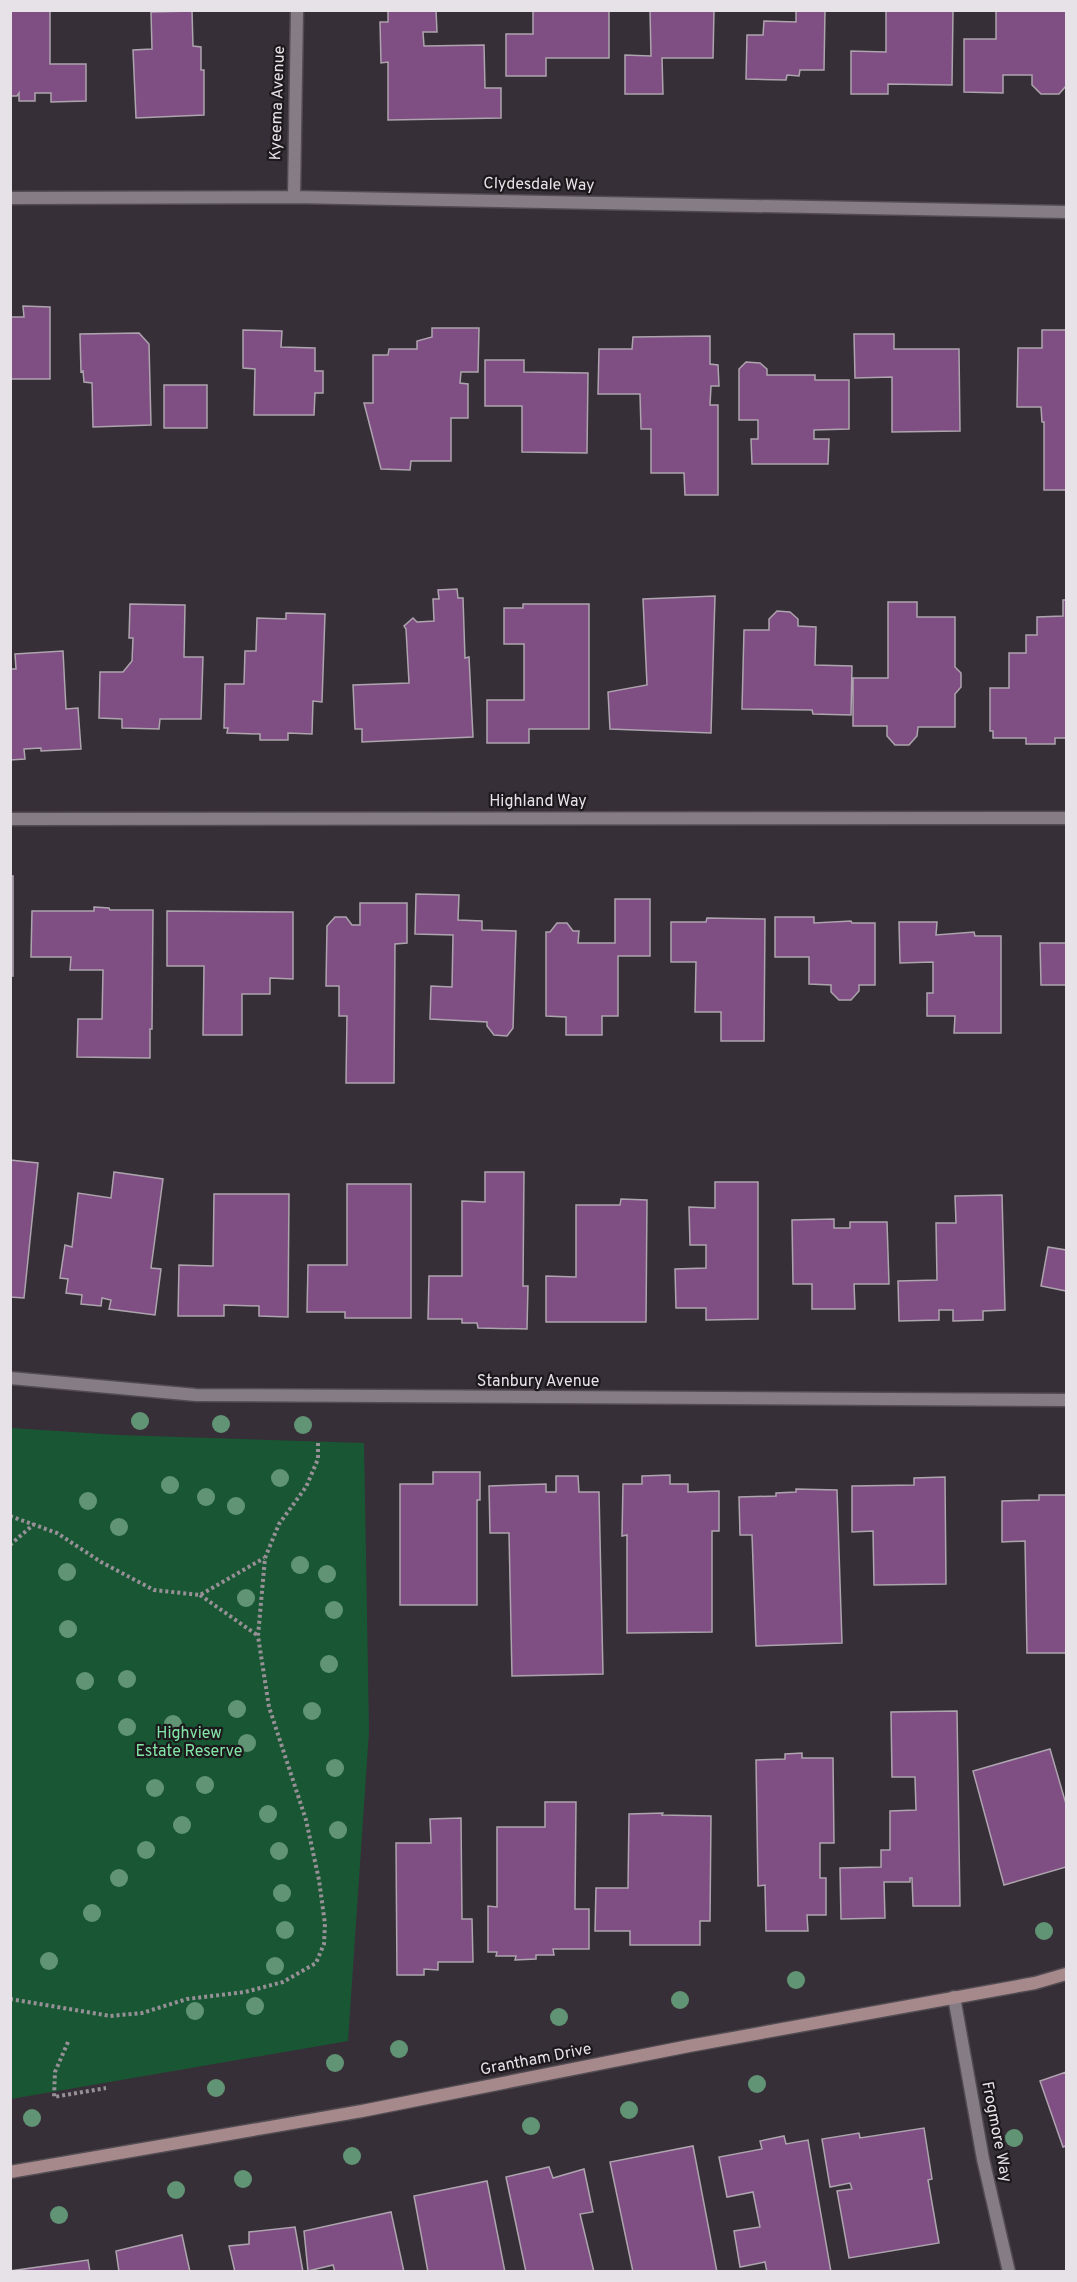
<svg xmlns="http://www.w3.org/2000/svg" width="1077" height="2282" font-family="Overpass,sans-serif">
  <rect width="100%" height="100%" fill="#372f37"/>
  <path fill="#195734" d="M11,1428L118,1435L364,1443L369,1731L348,2041L11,2099Z"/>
  <path fill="#7f4e83" stroke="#ada4ae" stroke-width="1.5" d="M10,10H50V64H86V101L51,102V93H35V101H19V93L17,96H10Z
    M388,10H436L437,32H423L424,46L484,45L485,88H501V118L388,120V62L381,63L380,22H388Z
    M541,10H609V58H546V76H506V34H533V11Z
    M650,10H714L713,58H662L663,94H625V55L651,56Z
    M796,10H825L824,70H800L799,76L787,75L786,80L746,79L747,35H763L764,21L796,22Z
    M886,10H953L952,85L888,84V94H851V51L886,52Z
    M996,10H1066V86L1059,94H1041L1032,85V75H1003V93L964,92V39H996Z
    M192,11L193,46L201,47V70H204V115L136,118L133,50L152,49L151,12Z
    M23,306L50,307V379H10V317H24Z
    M432,328H479L478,372H461L460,383L468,384V418H451V461H411L410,470L381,469L364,403H373V355H388L389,349H417V341L432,337Z
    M243,330L282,331L281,347L315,348V371H323V393H315L314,415H254L255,369L243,368Z
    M1042,330H1066V490H1044V422H1042L1041,407H1017L1018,348H1042Z
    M139,333L149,344L151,425L93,427L92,383L84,382L83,371L81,372L80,334Z
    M854,334H894V349H959L960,431L892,432V377L855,378Z
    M710,336V364L718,365L719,386H711L710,405H718V495H685L684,473H651V429H641L640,394H598L599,349H632L633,337Z
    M485,360H524V372L588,373L587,453L522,452V406H485Z
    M746,362L760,363L767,369V375H815V380H849V429L814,430V439H829L828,464H752L751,439H758V420H739V369Z
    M164,385H207V428H164Z
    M457,589L458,598H463L465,658L469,657L473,737L362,742V729H355L353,685L409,683L406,629L404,626L413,618L417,622L434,621L433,599H439L438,590Z
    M715,596L711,733L610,729L608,692L647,685L643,599Z
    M1063,600H1066V738H1055V744H1026V738H993V731H990V688H1009V653H1026V635H1037V617L1063,616Z
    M888,602H917V617H955V667L961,673V687L955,694V727H918L917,736L909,745H895L887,736V726H853V678H888Z
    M130,604L185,605L184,657H203L201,719H160L159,729L122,728V719L99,718L100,672H123L132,661L133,638H129Z
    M523,604H589V729H529V743H487V700H524V644H504V608H523Z
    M777,611L790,612L798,619V626L816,627L815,665L852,666L851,715L813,714L812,710L742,709L744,630H769V619Z
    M286,613L325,614L322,702L313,701L312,734L288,733V740H260V734L227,733L228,728H224L225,684H244L245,651H256L257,618L286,619Z
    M63,651L66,709L78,708L81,749L41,751V748L24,749L25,759L10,760V669H16L15,654Z
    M10,876H13V976H10Z
    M416,894L459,895L458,920L482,921V930L516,931L513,1028L507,1036L494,1035L487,1026V1022L430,1019L431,986L452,987L453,935L415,934Z
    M615,899H650V956H618V1016H602V1035H566V1017L546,1016V932H550L557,923H567L573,931H579L578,943H615Z
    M360,903H407V943L395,944L394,1083H346L347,1016H339V986H326L327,926L335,917H346L352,925H360Z
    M94,907L109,908L110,910H153L152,1029H150V1058L77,1057L78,1019H102L103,970H70L71,957H31L32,911H94Z
    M167,911L293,912V979L270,978V994H242V1035H203L204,966H167Z
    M775,917H814V923L851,921L852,923H875V985H859V991L851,1000H839L831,992V985L809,984V957H775Z
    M707,918L765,919L764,1041H721V1012H695L696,962H671V922H706Z
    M899,922H937L936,935L974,932L975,936H1001V1033H954L955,1016H927V993H933V962L900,963Z
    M1040,943H1066V985H1041Z
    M10,1160L38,1163L24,1298L10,1297Z
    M114,1172L163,1179L151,1268L161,1269L155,1315L109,1309L111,1300L102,1298L101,1306L81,1304L82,1295L66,1293L68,1279L60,1278L65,1245L72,1247L78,1193L111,1198Z
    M485,1172H524L523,1286H528L527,1329L478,1328L477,1323H462V1319H428L429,1276H462V1201L485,1202Z
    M715,1182H758V1319L706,1320V1308H676L675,1269L706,1268V1245H690L689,1207L715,1208Z
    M347,1184H411V1318H345V1312H307L308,1265H347Z
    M214,1194H289L288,1317L259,1316V1306L224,1305V1316H178L179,1265L213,1266Z
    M1002,1195L1005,1310L983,1311V1320L953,1321V1310H939V1320L899,1321L898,1281L937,1280L936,1223H956L955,1196Z
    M621,1199L647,1200L646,1322H546V1276L576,1277V1205H620Z
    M834,1219V1228H850V1222H887L889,1284H854L855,1309H812V1284H793L792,1220Z
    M1048,1247L1066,1250V1291L1041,1286Z
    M433,1472H480V1500H477V1605H400V1484H433Z
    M670,1475V1484H688V1492L719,1491V1531H712V1632L627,1633V1535L622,1536L623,1484H642V1476Z
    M556,1476H578L579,1492H599L603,1674L512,1676L509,1533H490L489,1486L546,1484V1492H556Z
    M945,1477L946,1584L874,1585L873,1531L852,1532V1486L914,1485V1478Z
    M796,1489L837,1490L842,1643L756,1646L752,1535H740L739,1497L776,1496V1493L796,1492Z
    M1039,1495H1066V1653H1027L1025,1541L1002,1542V1501L1039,1500Z
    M957,1711L960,1906H913L912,1878H910V1882H884L885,1918L841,1919L840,1868L881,1867V1850H890V1811L916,1810L915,1777H892L891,1712Z
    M1050,1749L1066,1804V1867L1004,1885L973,1771Z
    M802,1753V1758H833L834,1843H820V1878H826V1915H807L808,1931H766L765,1885L758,1886L756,1760L785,1759V1754Z
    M545,1802H576L575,1909H589V1949H553L554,1955H536V1959L515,1960L516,1956H496L497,1952H488V1906L497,1907V1827H545Z
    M663,1813L662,1815L711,1816L710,1921H700V1945H630V1931H595L596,1888H628L629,1814Z
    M461,1818L462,1919H472L473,1962H438V1970L424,1969V1975H397L396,1843H431L430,1819Z
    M1066,2072V2146L1063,2147L1040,2081Z
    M924,2128L932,2179L928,2180L939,2243L849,2258L837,2191L852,2189L850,2183L830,2187L822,2139L859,2133L860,2138Z
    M784,2136L786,2144L808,2140L831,2272H767L765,2262L740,2267L734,2231L760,2227L753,2192L727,2197L719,2157L762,2149L760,2141Z
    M693,2146L717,2272H633L610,2162Z
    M549,2167L553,2178L584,2169L593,2212L580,2214L594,2272H526L506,2177Z
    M487,2181L505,2272H428L414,2196Z
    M391,2212L404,2272H335L333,2265L308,2271L304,2231Z
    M295,2227L303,2272H235L229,2246L249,2244V2232Z
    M182,2235L190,2272H119L116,2251Z
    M88,2260L90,2272H10V2271Z"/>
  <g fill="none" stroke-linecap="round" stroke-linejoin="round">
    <defs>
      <path id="street" d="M294,197L297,10
        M10,198L294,197L1066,212
        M10,819L1066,818
        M10,1378L196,1395L1066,1400
        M954,1997L983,2159L1009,2272"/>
      <path id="secondary" d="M10,2172L362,2111L689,2046L1035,1983L1066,1974"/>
    </defs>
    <use href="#street" stroke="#524c52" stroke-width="15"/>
    <use href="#secondary" stroke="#524c52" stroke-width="15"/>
    <path stroke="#979097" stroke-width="4" stroke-dasharray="3 3" stroke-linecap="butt" d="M10,1516L57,1533L101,1562L154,1590L200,1595L264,1558
      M10,1545L34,1524
      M200,1595L257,1635
      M10,1999L110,2016L142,2013L187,1999L245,1992L283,1982L316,1963L324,1944L325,1924L319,1880L306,1820L269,1707L258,1636L265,1558L279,1524L306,1487L318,1459V1440
      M68,2042L55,2072L54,2097L106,2088"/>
    <use href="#street" stroke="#857c86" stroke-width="12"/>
    <use href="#secondary" stroke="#a6898b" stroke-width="12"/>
  </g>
  <g fill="#619475">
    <circle cx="140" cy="1421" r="9"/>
    <circle cx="221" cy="1424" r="9"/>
    <circle cx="303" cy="1425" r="9"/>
    <circle cx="280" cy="1478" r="9"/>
    <circle cx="170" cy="1485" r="9"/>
    <circle cx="206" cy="1497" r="9"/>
    <circle cx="88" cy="1501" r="9"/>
    <circle cx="236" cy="1506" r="9"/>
    <circle cx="119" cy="1527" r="9"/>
    <circle cx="300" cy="1565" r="9"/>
    <circle cx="67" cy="1572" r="9"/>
    <circle cx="327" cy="1574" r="9"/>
    <circle cx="246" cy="1598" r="9"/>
    <circle cx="334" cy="1610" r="9"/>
    <circle cx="68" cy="1629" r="9"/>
    <circle cx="329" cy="1664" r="9"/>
    <circle cx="127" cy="1679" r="9"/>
    <circle cx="85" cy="1681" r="9"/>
    <circle cx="237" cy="1709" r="9"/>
    <circle cx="312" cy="1711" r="9"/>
    <circle cx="173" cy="1724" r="9"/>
    <circle cx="127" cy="1727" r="9"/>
    <circle cx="247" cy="1743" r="9"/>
    <circle cx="335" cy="1768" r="9"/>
    <circle cx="205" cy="1785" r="9"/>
    <circle cx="155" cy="1788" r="9"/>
    <circle cx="268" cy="1814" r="9"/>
    <circle cx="182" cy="1825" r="9"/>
    <circle cx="338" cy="1830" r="9"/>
    <circle cx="146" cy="1850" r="9"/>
    <circle cx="279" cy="1851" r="9"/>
    <circle cx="119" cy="1878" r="9"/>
    <circle cx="282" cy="1893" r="9"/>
    <circle cx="92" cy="1913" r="9"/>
    <circle cx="285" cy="1930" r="9"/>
    <circle cx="1044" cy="1931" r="9"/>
    <circle cx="49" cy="1961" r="9"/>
    <circle cx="275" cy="1966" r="9"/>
    <circle cx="796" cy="1980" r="9"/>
    <circle cx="680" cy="2000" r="9"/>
    <circle cx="255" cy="2006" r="9"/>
    <circle cx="195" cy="2011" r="9"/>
    <circle cx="559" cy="2017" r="9"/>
    <circle cx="399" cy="2049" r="9"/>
    <circle cx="335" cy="2063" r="9"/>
    <circle cx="757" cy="2084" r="9"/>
    <circle cx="216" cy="2088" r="9"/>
    <circle cx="629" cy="2110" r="9"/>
    <circle cx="32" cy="2118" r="9"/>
    <circle cx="531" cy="2126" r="9"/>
    <circle cx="1014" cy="2138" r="9"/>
    <circle cx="352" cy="2156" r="9"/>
    <circle cx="243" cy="2179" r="9"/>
    <circle cx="176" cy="2190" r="9"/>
    <circle cx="59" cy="2215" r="9"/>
  </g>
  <g text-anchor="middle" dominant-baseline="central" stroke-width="4.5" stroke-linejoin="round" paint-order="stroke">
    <g font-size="16" fill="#e7e2e7" stroke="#1c181c">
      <text transform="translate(278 103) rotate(-88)">Kyeema Avenue</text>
      <text transform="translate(539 185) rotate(1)">Clydesdale Way</text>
      <text x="538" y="802">Highland Way</text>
      <text x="538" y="1382">Stanbury Avenue</text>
      <text transform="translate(536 2060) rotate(-11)">Grantham Drive</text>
      <text transform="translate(996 2132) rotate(79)">Frogmore Way</text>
    </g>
    <g font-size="16" fill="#83e6a7" stroke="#1c181c">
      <text x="189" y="1734">Highview<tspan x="189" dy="18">Estate Reserve</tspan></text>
    </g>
  </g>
  <rect width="1077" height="2282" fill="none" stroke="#e7e2e7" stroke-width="24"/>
</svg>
